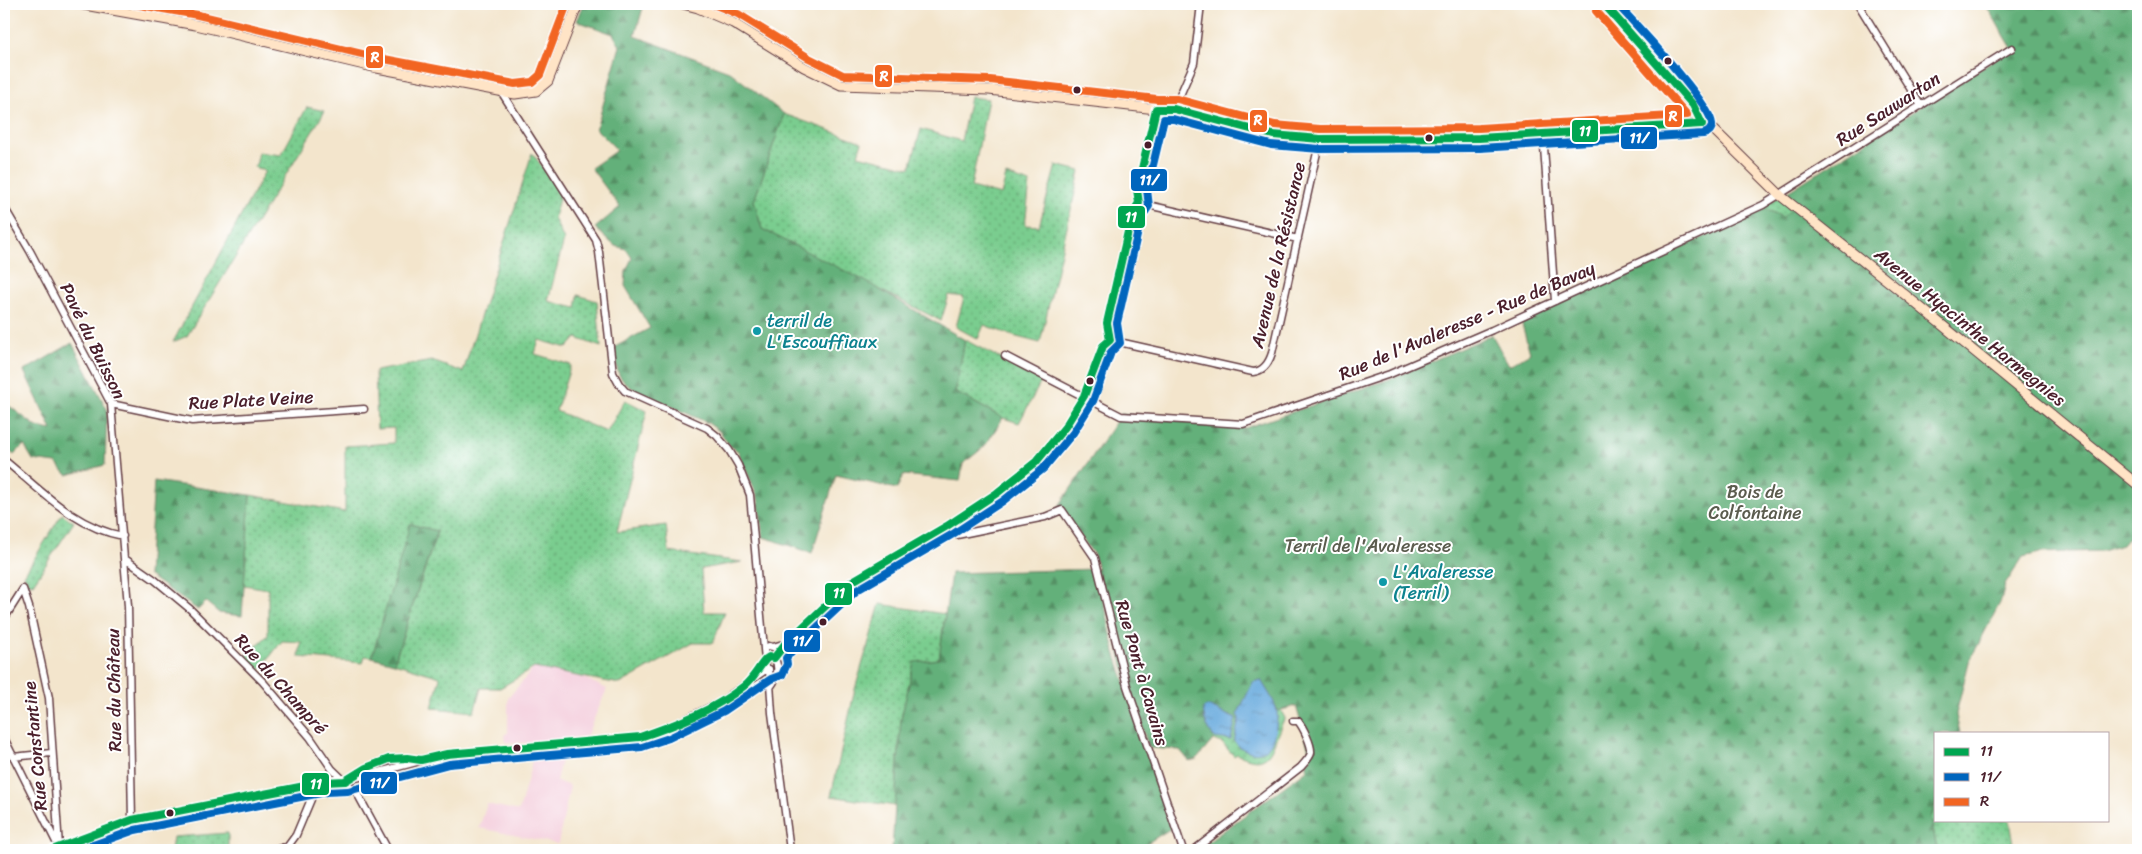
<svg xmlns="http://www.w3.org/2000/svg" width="2142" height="854" font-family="Sriracha,sans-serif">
  <defs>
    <pattern id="grass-dots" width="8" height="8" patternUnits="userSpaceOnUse" patternTransform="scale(1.25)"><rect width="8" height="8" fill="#7acd8f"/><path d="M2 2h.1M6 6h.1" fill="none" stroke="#66a675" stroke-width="1.8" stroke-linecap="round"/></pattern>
    <pattern id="forest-firs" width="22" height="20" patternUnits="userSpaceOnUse" patternTransform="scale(1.25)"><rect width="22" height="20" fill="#63b07a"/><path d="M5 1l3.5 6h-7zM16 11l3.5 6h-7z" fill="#548f64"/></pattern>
    <pattern id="water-ripples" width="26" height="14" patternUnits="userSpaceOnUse" patternTransform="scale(1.25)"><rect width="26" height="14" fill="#6aacde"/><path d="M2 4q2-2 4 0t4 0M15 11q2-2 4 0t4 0" fill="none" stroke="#598bb4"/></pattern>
  </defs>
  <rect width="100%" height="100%" fill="#fff"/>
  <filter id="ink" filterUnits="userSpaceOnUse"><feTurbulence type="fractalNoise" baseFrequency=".02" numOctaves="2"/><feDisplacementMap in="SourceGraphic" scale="10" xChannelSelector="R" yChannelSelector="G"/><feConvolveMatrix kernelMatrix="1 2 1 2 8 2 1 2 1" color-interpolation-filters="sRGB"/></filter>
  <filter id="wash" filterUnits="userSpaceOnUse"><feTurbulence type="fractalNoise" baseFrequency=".0096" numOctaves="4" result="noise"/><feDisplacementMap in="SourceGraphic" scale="20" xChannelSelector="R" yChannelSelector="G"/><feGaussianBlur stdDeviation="1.12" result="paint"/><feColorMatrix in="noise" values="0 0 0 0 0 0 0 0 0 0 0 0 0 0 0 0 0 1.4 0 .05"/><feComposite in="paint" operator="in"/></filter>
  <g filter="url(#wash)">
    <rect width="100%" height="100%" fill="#f3e5cc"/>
    <path fill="#f4cfdd" d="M534,668L584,678L607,689L586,737L566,739L556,781L570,786L558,844L479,828L487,804L519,811L531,766L534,743L506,742L505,734L508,733V698Z"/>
    <path fill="url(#grass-dots)" stroke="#62765d" d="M970,97L988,99L971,187L1001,195L1006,175L1030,183L1025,225L1039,226L1056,165L1080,171L1040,343L1013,336L984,325L978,339L956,327L964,297L949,295L941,321L762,229L754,201L784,114L862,142L858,155L910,168L921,129L961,141Z
      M307,107L325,111L187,336L173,342L265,171L254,167L257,162L258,152L281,155Z
      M532,153L561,191L554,218L564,240L548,301L576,308L578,295L597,301L601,347L576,338L567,348L539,340L535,354L571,365L556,411L607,432L625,400L647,411L617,532L666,525L669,552L742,562L701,569L704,612H725L713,643H693L620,684L534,668L500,688H481L474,712L432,708L440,677L394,663L437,532L411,524L372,657L365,656L363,663L299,657L301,642L282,641L259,671L245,657L268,635V589L244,585L250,495L345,512V446L394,443V428L377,429L375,371L432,361L463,372Z
      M1781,196L1798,209L1783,217L1765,209L1763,205Z
      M965,340L1042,380L1019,423L1003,418L955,392Z
      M62,514L74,522L33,584L28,583L24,575Z
      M880,604L945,614L939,659L914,663L901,719L895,806L831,796L855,689Z
      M1280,709L1285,718C1271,742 1275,773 1237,754L1234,756L1222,743L1212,739L1210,732L1237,715L1273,738L1276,710Z
      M1936,799V820H2010L2015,850H1937L1931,818Z
      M228,833V850H171L173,837Z"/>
    <path fill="url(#forest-firs)" stroke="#566852" d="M584,4H644L635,36L729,71L784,114L754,201L762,229L865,281L965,340L955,392L1003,418L985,446L963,464L960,481L903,475L897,489L836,475L812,553L763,537L758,498L738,451L730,446L719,431L708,423L632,388C614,376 617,367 615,347L650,328L625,286L626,271L632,258L626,249L615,246L595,228L620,207L591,168L617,150L596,129L620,46L613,34L577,21Z
      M1985,4H2138V526L2122,545L2102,551L2040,553L2023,557L2005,585L2001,601L1969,662L1956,714L1960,733H1936V799L1931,818L1937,850H1197L1307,770V762L1311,757L1296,706L1278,711L1262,682L1254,684L1238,720L1210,708L1213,740L1197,759L1189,761L1180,750L1149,748L1129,688L1094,555L1059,506L1121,414L1245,428L1390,379L1492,335L1509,365L1530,353L1521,321L1765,209L1783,217L1789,211L1797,209L1781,196L2012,48Z
      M72,343L107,409L105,465L67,475L56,463L33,460L24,445L14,455L4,446V402L37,427L52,430L24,371Z
      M154,481L250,495L242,616L219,613L206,602L198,610L148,575Z
      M410,524L437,531L394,663L372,657Z
      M1097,569L1115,652L1173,827L1136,850H892L901,719L914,662L939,659L951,573Z"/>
    <path fill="url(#water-ripples)" stroke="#5a6684" d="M1261,680C1266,689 1275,701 1277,711C1278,720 1275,738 1270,745C1261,759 1241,751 1234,741L1239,718L1237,715L1253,682Z
      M1208,706L1236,719L1231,740L1215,738C1207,729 1204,720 1203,708Z"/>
  </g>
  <g filter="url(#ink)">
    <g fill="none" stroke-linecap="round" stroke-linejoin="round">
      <defs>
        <path id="street" d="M1858,4L1921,106
          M502,93L596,240L599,252L613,373L619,384L625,391L707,428L717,436L729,450L738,465L750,495L765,660
          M1174,109L1194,63L1201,4
          M1543,133L1555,301
          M1139,203L1298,239
          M4,207L30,251L111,404L128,606L132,820
          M1110,340L1253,372C1264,371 1269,363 1272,353L1320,139
          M1005,356L1121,416L1243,424L1390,374L1492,330L1763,205L2012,48
          M111,404L192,421L364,409
          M4,460C40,489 75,528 123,536
          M947,526L957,535L1045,517L1062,510L1095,558L1127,686L1183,850
          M125,559L155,580L190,609L263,682L310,737L332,769L357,793L388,850
          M4,619L23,589L29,607L49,698L59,847
          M769,646L773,647L786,643
          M774,658L785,644L851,582L947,526L997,493L1036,462L1065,427L1084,396L1103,346L1110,340L1107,323L1132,214L1139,203L1137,190L1156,109
          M769,669L772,713L790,850
          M757,673L769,657L774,658
          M771,686C777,679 780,666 774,658
          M4,738L56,842
          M13,757L51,753
          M352,776C373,763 392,756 418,759
          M52,850L132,820L325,782L345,781L447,754L640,737L665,729L720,702L767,669
          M275,850L288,846L296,835L317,785
          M1194,850L1301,767C1304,763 1310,758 1311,753C1312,745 1303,727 1298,721H1293"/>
        <path id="secondary" d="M79,4L196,25L377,68L515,94L536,91L548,81L578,4
          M683,4L698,8L733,23L804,67L841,85L989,90L1156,109H1174L1273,135L1320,139L1479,138L1702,124L1713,129L1781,196L1898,289L2138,485
          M1604,4L1693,105L1698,113L1702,124"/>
      </defs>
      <use href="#street" stroke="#633d43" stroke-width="9"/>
      <use href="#secondary" stroke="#633d43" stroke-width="11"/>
      <use href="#street" stroke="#fff" stroke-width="6"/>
      <use href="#secondary" stroke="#ffe4c6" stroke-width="9"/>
      <defs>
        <path id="bus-1" d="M52,850L132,820L325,782L345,781L366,768L389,759L407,758L421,760L447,754L640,737C676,725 714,710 744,686C753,679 758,668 766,659L769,657L774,658L785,644L851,582L947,526L997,493L1036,462L1065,427L1084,396L1103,346L1110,340L1107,323L1132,214L1139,203L1137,190L1156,109H1174L1273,135L1320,139L1479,138L1702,124L1693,105L1604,4"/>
        <path id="bus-2" d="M79,850L135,830L326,792L348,791L449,764L642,747L669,738L724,711L771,679L782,675L787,664L786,658L792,651L857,590L953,534L1003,501L1043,469L1073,433L1093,401L1111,352L1120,343L1117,323L1141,218L1149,206L1147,190L1164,119H1173L1271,145L1320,149L1480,148L1703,134C1708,133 1712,130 1712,124C1711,103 1635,24 1617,4"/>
        <path id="bus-3" d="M134,4L198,15L379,58L515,84L532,82L540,75L567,4
          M713,4L738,14L809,58L843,75L990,80L1157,99H1177L1275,125L1320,129L1479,128L1687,115L1596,11"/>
      </defs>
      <use href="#bus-1" stroke="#fff" stroke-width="11"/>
      <use href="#bus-2" stroke="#fff" stroke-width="11"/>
      <use href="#bus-3" stroke="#fff" stroke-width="11"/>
      <use href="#bus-1" stroke="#00a651" stroke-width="8"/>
      <use href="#bus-2" stroke="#0065bd" stroke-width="8"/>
      <use href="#bus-3" stroke="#f26522" stroke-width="8"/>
    </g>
  </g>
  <g fill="#4a1f2b" stroke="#fff" stroke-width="2">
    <circle cx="1668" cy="61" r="4.5"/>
    <circle cx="1077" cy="90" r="4.5"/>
    <circle cx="1429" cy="138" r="4.5"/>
    <circle cx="1148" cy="145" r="4.5"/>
    <circle cx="1090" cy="381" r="4.5"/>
    <circle cx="823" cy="622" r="4.5"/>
    <circle cx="517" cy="748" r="4.5"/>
    <circle cx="170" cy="813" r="4.5"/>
  </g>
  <g fill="#0f9aa8" stroke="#fff" stroke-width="2">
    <circle cx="757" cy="331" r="5"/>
    <circle cx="1383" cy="582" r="5"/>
  </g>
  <g text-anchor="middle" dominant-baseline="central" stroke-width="4" stroke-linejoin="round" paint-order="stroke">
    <g font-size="18" fill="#4a1f2b" stroke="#fff">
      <text transform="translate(1888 109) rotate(-33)">Rue Sauwartan</text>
      <text transform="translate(1278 255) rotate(-77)">Avenue de la Résistance</text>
      <text transform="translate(1467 321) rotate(-23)">Rue de l'Avaleresse - Rue de Bavay</text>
      <text transform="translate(1970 327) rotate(39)">Avenue Hyacinthe Harmegnies</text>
      <text transform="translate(93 341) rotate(64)">Pavé du Buisson</text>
      <text transform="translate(251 400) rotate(-3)">Rue Plate Veine</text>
      <text transform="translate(1142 673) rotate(74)">Rue Pont à Cavains</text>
      <text transform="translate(281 684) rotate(48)">Rue du Champré</text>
      <text transform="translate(114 690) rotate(-91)">Rue du Château</text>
      <text transform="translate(35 746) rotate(-95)">Rue Constantine</text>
    </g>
    <g font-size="18" fill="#0d838f" stroke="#fff" text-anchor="start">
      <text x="767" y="321">terril de<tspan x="767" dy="21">L'Escouffiaux</tspan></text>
      <text x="1393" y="572">L'Avaleresse<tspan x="1393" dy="21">(Terril)</tspan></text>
    </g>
    <g font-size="18" fill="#5b5c4e" stroke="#fff">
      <text x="1755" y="492">Bois de<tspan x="1755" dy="21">Colfontaine</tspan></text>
      <text x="1368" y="546">Terril de l'Avaleresse</text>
    </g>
  </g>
  <g stroke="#fff" stroke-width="2">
    <rect x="365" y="45" width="19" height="24" rx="5" fill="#f26522"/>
    <rect x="874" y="64" width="19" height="24" rx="5" fill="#f26522"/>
    <rect x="1664" y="104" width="19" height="24" rx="5" fill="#f26522"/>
    <rect x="1249" y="109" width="19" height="24" rx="5" fill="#f26522"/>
    <rect x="1571" y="119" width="28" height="24" rx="5" fill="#00a651"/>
    <rect x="1620" y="126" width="38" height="24" rx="5" fill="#0065bd"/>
    <rect x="1130" y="168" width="38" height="24" rx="5" fill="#0065bd"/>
    <rect x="1117" y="205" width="29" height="24" rx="5" fill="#00a651"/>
    <rect x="824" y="582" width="29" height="24" rx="5" fill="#00a651"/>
    <rect x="783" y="629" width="38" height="24" rx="5" fill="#0065bd"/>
    <rect x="360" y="771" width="38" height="24" rx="5" fill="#0065bd"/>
    <rect x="301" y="772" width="29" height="24" rx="5" fill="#00a651"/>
  </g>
  <g font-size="14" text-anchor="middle" font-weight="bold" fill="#fff">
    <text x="375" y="62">R</text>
    <text x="884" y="81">R</text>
    <text x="1673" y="121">R</text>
    <text x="1258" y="125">R</text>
    <text x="1585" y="136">11</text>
    <text x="1639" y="143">11/</text>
    <text x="1149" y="185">11/</text>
    <text x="1131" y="222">11</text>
    <text x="839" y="598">11</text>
    <text x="802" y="646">11/</text>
    <text x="379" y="788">11/</text>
    <text x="316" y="789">11</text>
  </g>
  <rect width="2142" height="854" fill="none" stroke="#fff" stroke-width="20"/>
  <rect x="1934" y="732" width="175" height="90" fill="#ffffff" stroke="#b7a5aa"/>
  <rect x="1944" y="748" width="25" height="8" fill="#00a651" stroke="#b7a5aa"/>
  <text x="1980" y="756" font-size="15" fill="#4a1f2b">11</text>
  <rect x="1944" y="773" width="25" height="8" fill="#0065bd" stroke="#b7a5aa"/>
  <text x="1980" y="782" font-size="15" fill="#4a1f2b">11/</text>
  <rect x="1944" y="798" width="25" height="8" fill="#f26522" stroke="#b7a5aa"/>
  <text x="1980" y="806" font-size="15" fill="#4a1f2b">R</text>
</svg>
